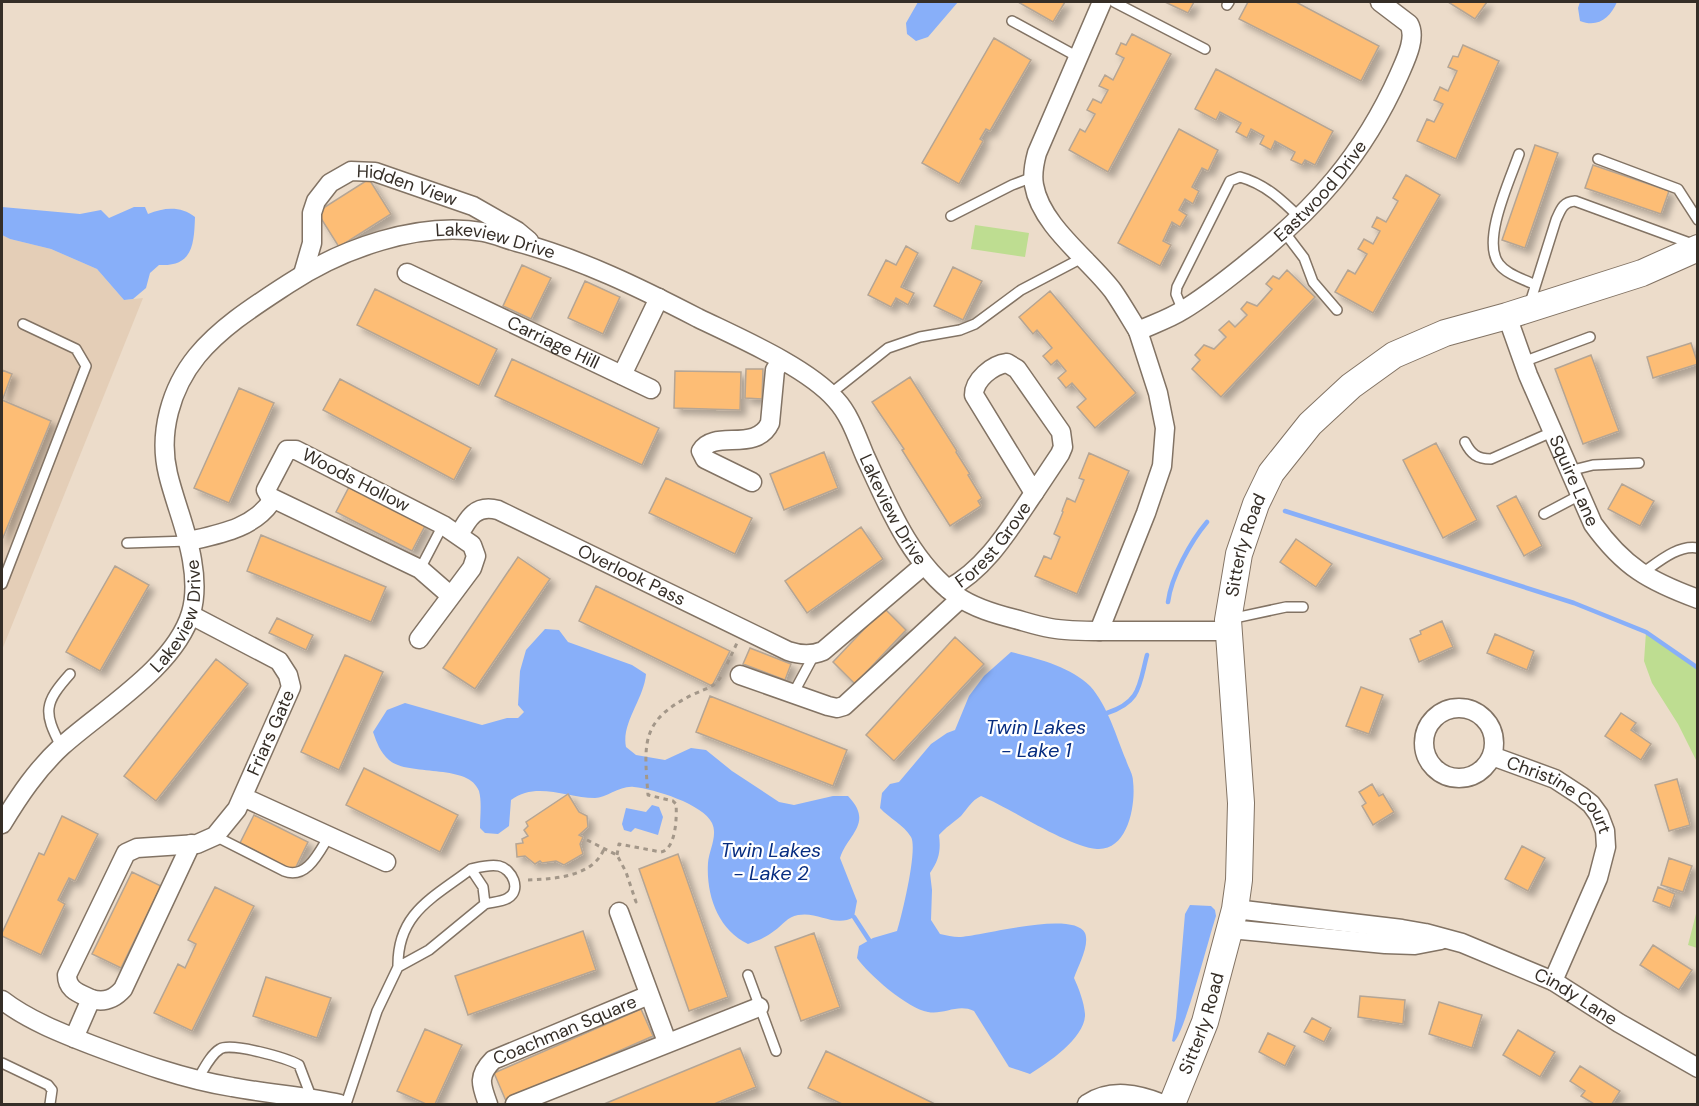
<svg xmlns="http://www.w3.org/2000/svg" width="1699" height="1106" font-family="'DM Sans',sans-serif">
  <defs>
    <filter id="shadow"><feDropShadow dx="5.5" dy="5.5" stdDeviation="3" flood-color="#0004"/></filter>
  </defs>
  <rect width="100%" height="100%" fill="#ecdcca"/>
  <path fill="#e4ceb7" d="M2,235L10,239L51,249L97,269L124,300L143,298L2,650Z"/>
  <path fill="#bedd91" d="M975,225L1029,233L1025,257L971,249Z
    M1646,632L1697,668V762L1678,724L1652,683L1644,661Z
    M1697,910V948L1688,945Z"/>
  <path fill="#88aff9" d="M918,2H958L928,37L916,41L907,34L906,23Z
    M1580,2H1617C1610,18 1598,28 1580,21L1578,8Z
    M2,207L80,214L101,210L109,218L134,207H145L148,214C165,207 181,206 195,217C194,244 193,267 159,265L150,273L146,288L133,299L124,300L97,269L51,249L10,239L2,235Z
    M545,629L559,630L568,642L632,665L646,674C644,699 621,723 626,747L636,755L665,760L691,748L706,750L732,771L779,802L794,805L833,796H848C874,823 848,834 840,858L857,901L854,917C835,928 818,911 798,915C787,917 783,925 774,931C767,937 757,941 748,944C718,930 706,895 708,863C709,850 718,836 712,823C703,804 654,789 634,787C621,785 606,798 595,798C567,798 536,781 511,800L509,826L498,834L485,833L480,828C480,817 482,802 479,791C469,763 408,777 389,760C380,752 377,743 373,732L387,710L405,703L482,725L507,718H518L524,712L518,705L520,671L526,650Z
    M1011,652C1037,658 1071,667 1090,686C1108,706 1116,736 1126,760C1128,767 1133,774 1133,781C1136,805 1128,851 1097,849C1068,847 1012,809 981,796C971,801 968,808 961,816C953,823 946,827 939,835C941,851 939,860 930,873L932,890L931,920L940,934C946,935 953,937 959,937C981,936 1073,910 1085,933C1090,945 1078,966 1074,978C1079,989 1084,1002 1085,1014C1086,1037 1048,1063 1030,1074L1009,1067L974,1011C958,1003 944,1015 928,1012C908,1009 868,974 857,958L859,946L873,938L897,931C902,915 918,849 911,837C904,825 889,818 880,808L882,793L890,784L899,782L931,744L947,733L955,730L969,696L984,676Z
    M652,805L659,807L663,817L658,835L635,828L631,832L624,830L622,824L626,808L646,812Z
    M1190,905L1211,906L1215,910L1216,916C1209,937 1185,1032 1174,1042L1172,1041L1176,1018L1185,914Z"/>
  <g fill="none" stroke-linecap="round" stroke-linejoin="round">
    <path stroke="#88aff9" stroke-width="4.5" d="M1285,511L1574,603L1646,632L1698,668
      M1168,602C1171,577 1191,541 1207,522
      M1107,713C1141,702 1139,685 1147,655
      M854,917L869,940"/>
  </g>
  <path fill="#fdbd75" stroke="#b5a594" stroke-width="1.5" filter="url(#shadow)" d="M1018,2H1065L1053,22Z
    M1165,2H1194L1188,13Z
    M1248,2H1296L1379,46L1361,81L1239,19Z
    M1448,2H1487L1475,19Z
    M1132,34L1171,54L1108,172L1069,150L1080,129L1085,132L1095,114L1087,110L1093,99L1101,103L1108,90L1099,86L1105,75L1113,80L1124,58L1116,54L1121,43L1126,45Z
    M994,38L1031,60L990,131L986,129L980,139L983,141L959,184L922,163Z
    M1463,45L1499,61L1456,159L1417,141L1427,119L1434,122L1443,104L1434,100L1440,87L1448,91L1457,71L1448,67L1453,56L1458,57Z
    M1216,69L1333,131L1315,165L1305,160L1302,165L1291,160L1295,152L1275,141L1271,150L1260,144L1264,136L1251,129L1247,138L1236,132L1241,123L1220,112L1216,120L1195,109Z
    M1179,129L1218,150L1208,171L1202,168L1192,187L1199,191L1193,204L1185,199L1179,210L1187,215L1180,227L1172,222L1163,241L1171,245L1160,266L1118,243Z
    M1535,145L1558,153L1525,248L1502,240Z
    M1593,165L1669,191L1661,214L1585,188Z
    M1406,175L1440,195L1373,313L1335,292L1348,270L1355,274L1367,254L1358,249L1364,239L1373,244L1380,231L1372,227L1377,217L1386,222L1398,201L1393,198Z
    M369,179L391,214L339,247L317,212Z
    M906,246L918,253L901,287L914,293L908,305L896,298L891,307L868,295L886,260L896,265Z
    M522,265L551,278L531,319L503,306Z
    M953,267L982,281L963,320L934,306Z
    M1287,270L1315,297L1221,397L1192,369L1200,360L1195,355L1204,345L1214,349L1226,337L1219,330L1229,321L1235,327L1247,315L1241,309L1247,302L1257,306L1272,289L1266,284L1273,276L1279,279Z
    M585,281L620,297L603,334L568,318Z
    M375,289L497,349L479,386L357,325Z
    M1050,291L1136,393L1095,428L1077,407L1086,399L1072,383L1066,388L1058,378L1066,371L1057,360L1051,365L1043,356L1052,348L1037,330L1033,334L1019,317Z
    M1691,343L1698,364L1653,378L1647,357Z
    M1591,355L1619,431L1583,444L1555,369Z
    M512,359L659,428L642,465L495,396Z
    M746,369H763L762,399L745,398Z
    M2,370L12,374L2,401Z
    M675,371L741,372L740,410L674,408Z
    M910,377L957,451L956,452L970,474L968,475L982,498L978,501L981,506L950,526L902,450L904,449L872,402Z
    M340,379L471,448L454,480L323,410Z
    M239,388L274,403L229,503L194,488Z
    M2,400L51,421L2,540Z
    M1436,443L1477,520L1443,538L1403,460Z
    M824,452L838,488L784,510L770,474Z
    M1089,453L1129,471L1077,594L1035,576L1044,556L1051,559L1060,537L1054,534L1063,512L1062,511L1067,498L1075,502L1084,480L1079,478Z
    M666,478L752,518L735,554L649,513Z
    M1622,484L1654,501L1640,526L1608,509Z
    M350,485L426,524L412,551L336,512Z
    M1516,496L1542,546L1524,556L1497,506Z
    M861,527L883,559L807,613L785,581Z
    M261,535L386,587L371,622L247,571Z
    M1296,539L1332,564L1316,587L1280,562Z
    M518,557L550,579L475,689L443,668Z
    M115,566L149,585L100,671L66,652Z
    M596,586L730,651L712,686L579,621Z
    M884,608L906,630L855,684L833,662Z
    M277,618L313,635L306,650L269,633Z
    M1442,621L1453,647L1419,662L1410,639L1421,634L1420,631Z
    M1495,634L1534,651L1527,670L1487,653Z
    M955,637L984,664L894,761L866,735Z
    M750,648L791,664L785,680L743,664Z
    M345,655L383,672L339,770L301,752Z
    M216,659L248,684L156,801L124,776Z
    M1361,687L1383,695L1369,734L1346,726Z
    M710,696L847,750L833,786L696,732Z
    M1621,713L1636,723L1631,730L1651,744L1641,760L1605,736Z
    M364,768L458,815L440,852L346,805Z
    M1677,779L1690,825L1669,831L1655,785Z
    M1372,784L1379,796L1383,794L1394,812L1373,825L1362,806L1366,803L1359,792Z
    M568,794L579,812L587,816L588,827L579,835L583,837L580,844L583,854L564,865L556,861L542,863L540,861L535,864L525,856L517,857L516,844L523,843L522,839L528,836L524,830L528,826L526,822Z
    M254,815L308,842L294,871L240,843Z
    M62,816L98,834L75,881L69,878L58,900L65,904L41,955L2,936V933L39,853L44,855Z
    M1522,846L1545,858L1528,891L1505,879Z
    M678,854L728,997L689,1011L639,869Z
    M1669,858L1692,866L1683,892L1661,885Z
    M132,872L161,886L121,968L92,954Z
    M215,887L254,906L192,1031L154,1013L178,964L185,968L196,944L188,940Z
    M1658,887L1675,894L1670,908L1653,901Z
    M583,931L596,970L468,1015L455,976Z
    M814,933L840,1007L801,1021L775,947Z
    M1653,945L1692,970L1679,990L1640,965Z
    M266,977L331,998L317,1038L253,1016Z
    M1360,996L1405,1000L1403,1024L1358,1017Z
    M1439,1002L1482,1015L1472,1048L1429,1034Z
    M641,1009L653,1036L506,1101L494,1073Z
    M1312,1018L1331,1028L1324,1042L1304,1032Z
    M425,1029L462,1045L435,1104H426L397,1091Z
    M1518,1030L1555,1052L1540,1077L1503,1055Z
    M1268,1033L1295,1046L1285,1066L1259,1052Z
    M740,1048L756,1087L714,1104H604Z
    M826,1051L935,1104H842L808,1088Z
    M1580,1066L1620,1091L1612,1104H1594L1581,1096L1585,1091L1570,1081Z"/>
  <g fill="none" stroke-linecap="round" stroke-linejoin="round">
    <defs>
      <path id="lane" d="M1114,2L1205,49
        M1227,5L1229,2
        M1012,21L1078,57
        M1519,154C1510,180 1481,241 1499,264C1507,275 1524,279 1535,285
        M1598,159L1678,189L1698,220
        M951,216L1012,185L1033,177
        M1285,233L1304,258L1313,282L1337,310
        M1529,306L1556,220C1561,209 1563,202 1575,201L1695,245
        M1183,311L1176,294L1177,287L1230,181L1240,177C1265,184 1282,200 1300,218
        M1523,362L1590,337
        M830,394L888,348L920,337L960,330L975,324L1021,290L1082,258
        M1465,442C1471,454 1477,459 1491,459L1552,432
        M1569,471L1593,465L1639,463
        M1544,514L1580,495
        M127,543L189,541
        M420,569L443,525
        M1641,574C1657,563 1678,544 1698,548
        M2,584L86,366L76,349L23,324
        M1230,619L1286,607H1303
        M793,694L814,655
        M61,746C43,712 44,703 70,674
        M215,836L284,871C307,880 319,852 329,836
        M471,869C480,867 490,864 499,866C512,869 522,890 508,898C502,902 492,902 485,904
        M748,975L776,1051
        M2,1063L48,1085L52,1090L50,1104
        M197,1080C203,1071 210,1055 220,1049C231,1042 287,1058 299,1065L312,1099
        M346,1104L377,1011L398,967L429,950L485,904L483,887L471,869C433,898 397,913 398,967"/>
      <g id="street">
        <path id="s1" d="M1102,2L1037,153C1034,164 1032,174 1034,185C1041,226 1090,260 1113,291C1122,304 1130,318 1138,331C1153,324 1169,319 1183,310C1205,297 1226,280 1246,264C1314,210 1363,156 1399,75C1405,61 1417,38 1409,24L1380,2"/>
        <path id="s2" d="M407,273L651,389"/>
        <path id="s3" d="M303,274L312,243V213L316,201L330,183L351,171L375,172L473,206L517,231L529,241"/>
        <path id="s4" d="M1507,316L1528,375L1593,524C1624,567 1649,581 1698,599"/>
        <path d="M1007,363L1017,369L1061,432L1063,447L1060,454L1034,493L974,395C974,380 992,365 1007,363Z"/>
        <path d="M622,375L659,298"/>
        <path d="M752,482L705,459L701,451C714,429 756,453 770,423L775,370L781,361"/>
        <path id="s5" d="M459,535C468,518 476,504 498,510L788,651C800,655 811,656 823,651L924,565"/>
        <path d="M189,541C220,534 255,528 273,499"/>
        <path id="s6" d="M948,589C987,568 1010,528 1034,493"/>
        <path d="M1099,631L1146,513L1162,466L1165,428L1158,393L1138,331"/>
        <path d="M419,639L472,568L476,556L472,545L443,525L296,450H287L266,490L270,497L420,569L451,596"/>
        <path d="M740,675L828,706L837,708L844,706L960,599"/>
        <circle cx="1459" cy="743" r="35"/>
        <path id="s7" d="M1492,756L1555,779L1581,796L1591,804L1599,815L1605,831L1606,847L1598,878L1553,981"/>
        <path d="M243,797L386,862"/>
        <path id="s8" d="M2,824C19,796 37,769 62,746C102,710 175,667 191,613C196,596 195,577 192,560C187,530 175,503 168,474C158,433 171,388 197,356C222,326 256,305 288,284C341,249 418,221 483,232C494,234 506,239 517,242C581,259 640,288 698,318C739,338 807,367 836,400C850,415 857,437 865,456C888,506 911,563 957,596C974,608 995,614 1015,619C1026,622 1038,626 1050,628C1072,632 1098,631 1121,631C1157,631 1193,631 1228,631"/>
        <path id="s9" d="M1235,909L1402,929L1425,933L1462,943L1553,981L1619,1023L1698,1068"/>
        <path d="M619,912L667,1042"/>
        <path d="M1230,929L1385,944L1415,945L1441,940"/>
        <path id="s10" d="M91,999C79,993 67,990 67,975L126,853L137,848L197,844L215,836L237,809L291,687L288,675L279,661L191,615"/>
        <path d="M2,1000C28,1020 61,1033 92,1045C137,1062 183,1079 232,1087C268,1094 304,1096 340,1104"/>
        <path d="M74,1038L91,999C105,1003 114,999 123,989L191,844"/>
        <path id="s11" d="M488,1104C481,1085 477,1076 493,1060L649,995"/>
        <path d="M515,1104L759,1007"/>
        <path d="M1087,1104C1111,1088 1138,1094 1163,1104"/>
      </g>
      <g id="secondary">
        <path id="s12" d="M1172,1104L1205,1022L1235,909L1239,880L1241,803L1228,620L1239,554L1256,504L1271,473L1310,424L1351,386L1394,355L1445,333L1507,316L1642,273L1698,248"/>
      </g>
    </defs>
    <use href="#lane" stroke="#827364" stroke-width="12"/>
    <use href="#street" stroke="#827364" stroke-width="21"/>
    <use href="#secondary" stroke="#827364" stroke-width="28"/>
    <path stroke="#a39789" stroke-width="3" stroke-dasharray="4.5 4.5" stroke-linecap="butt" d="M727,664L737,643
      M587,840L617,855L626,872L636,902L632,904
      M617,855L619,844L661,852C676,849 677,817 676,804L673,801L648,795C644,743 640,720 694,694C707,688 716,687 723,673
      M528,880C553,879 593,877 604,849"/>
    <use href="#lane" stroke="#fff" stroke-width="9"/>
    <use href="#street" stroke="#fff" stroke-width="18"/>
    <use href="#secondary" stroke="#fff" stroke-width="26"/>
  </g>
  <g text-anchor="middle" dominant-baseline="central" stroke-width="4.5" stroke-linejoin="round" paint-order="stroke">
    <g font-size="18" fill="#352e27" stroke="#fff">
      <text stroke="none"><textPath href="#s3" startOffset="180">Hidden View</textPath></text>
      <text stroke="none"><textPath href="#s1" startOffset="610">Eastwood Drive</textPath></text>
      <text stroke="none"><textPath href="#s8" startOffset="891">Lakeview Drive</textPath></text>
      <text stroke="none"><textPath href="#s2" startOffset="162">Carriage Hill</textPath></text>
      <text transform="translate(356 480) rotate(27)">Woods Hollow</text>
      <text stroke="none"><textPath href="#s4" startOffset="178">Squire Lane</textPath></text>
      <text stroke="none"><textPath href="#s8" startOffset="1395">Lakeview Drive</textPath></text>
      <text stroke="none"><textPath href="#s6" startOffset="64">Forest Grove</textPath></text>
      <text stroke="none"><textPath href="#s12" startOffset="572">Sitterly Road</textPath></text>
      <text stroke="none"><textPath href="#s5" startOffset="200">Overlook Pass</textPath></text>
      <text stroke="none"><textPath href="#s8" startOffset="279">Lakeview Drive</textPath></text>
      <text stroke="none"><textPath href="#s10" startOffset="382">Friars Gate</textPath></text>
      <text stroke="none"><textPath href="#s7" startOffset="80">Christine Court</textPath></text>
      <text stroke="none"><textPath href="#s9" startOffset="356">Cindy Lane</textPath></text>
      <text stroke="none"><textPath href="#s12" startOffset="86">Sitterly Road</textPath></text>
      <text stroke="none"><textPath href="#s11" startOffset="126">Coachman Square</textPath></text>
    </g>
    <g font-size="20" font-style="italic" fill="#072d80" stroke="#fff">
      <text x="1036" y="727">Twin Lakes<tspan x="1036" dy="23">- Lake 1</tspan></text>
      <text x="771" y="850">Twin Lakes<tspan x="771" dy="23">- Lake 2</tspan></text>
    </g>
  </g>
  <rect width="1699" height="1106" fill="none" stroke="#352e27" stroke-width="6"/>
</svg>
